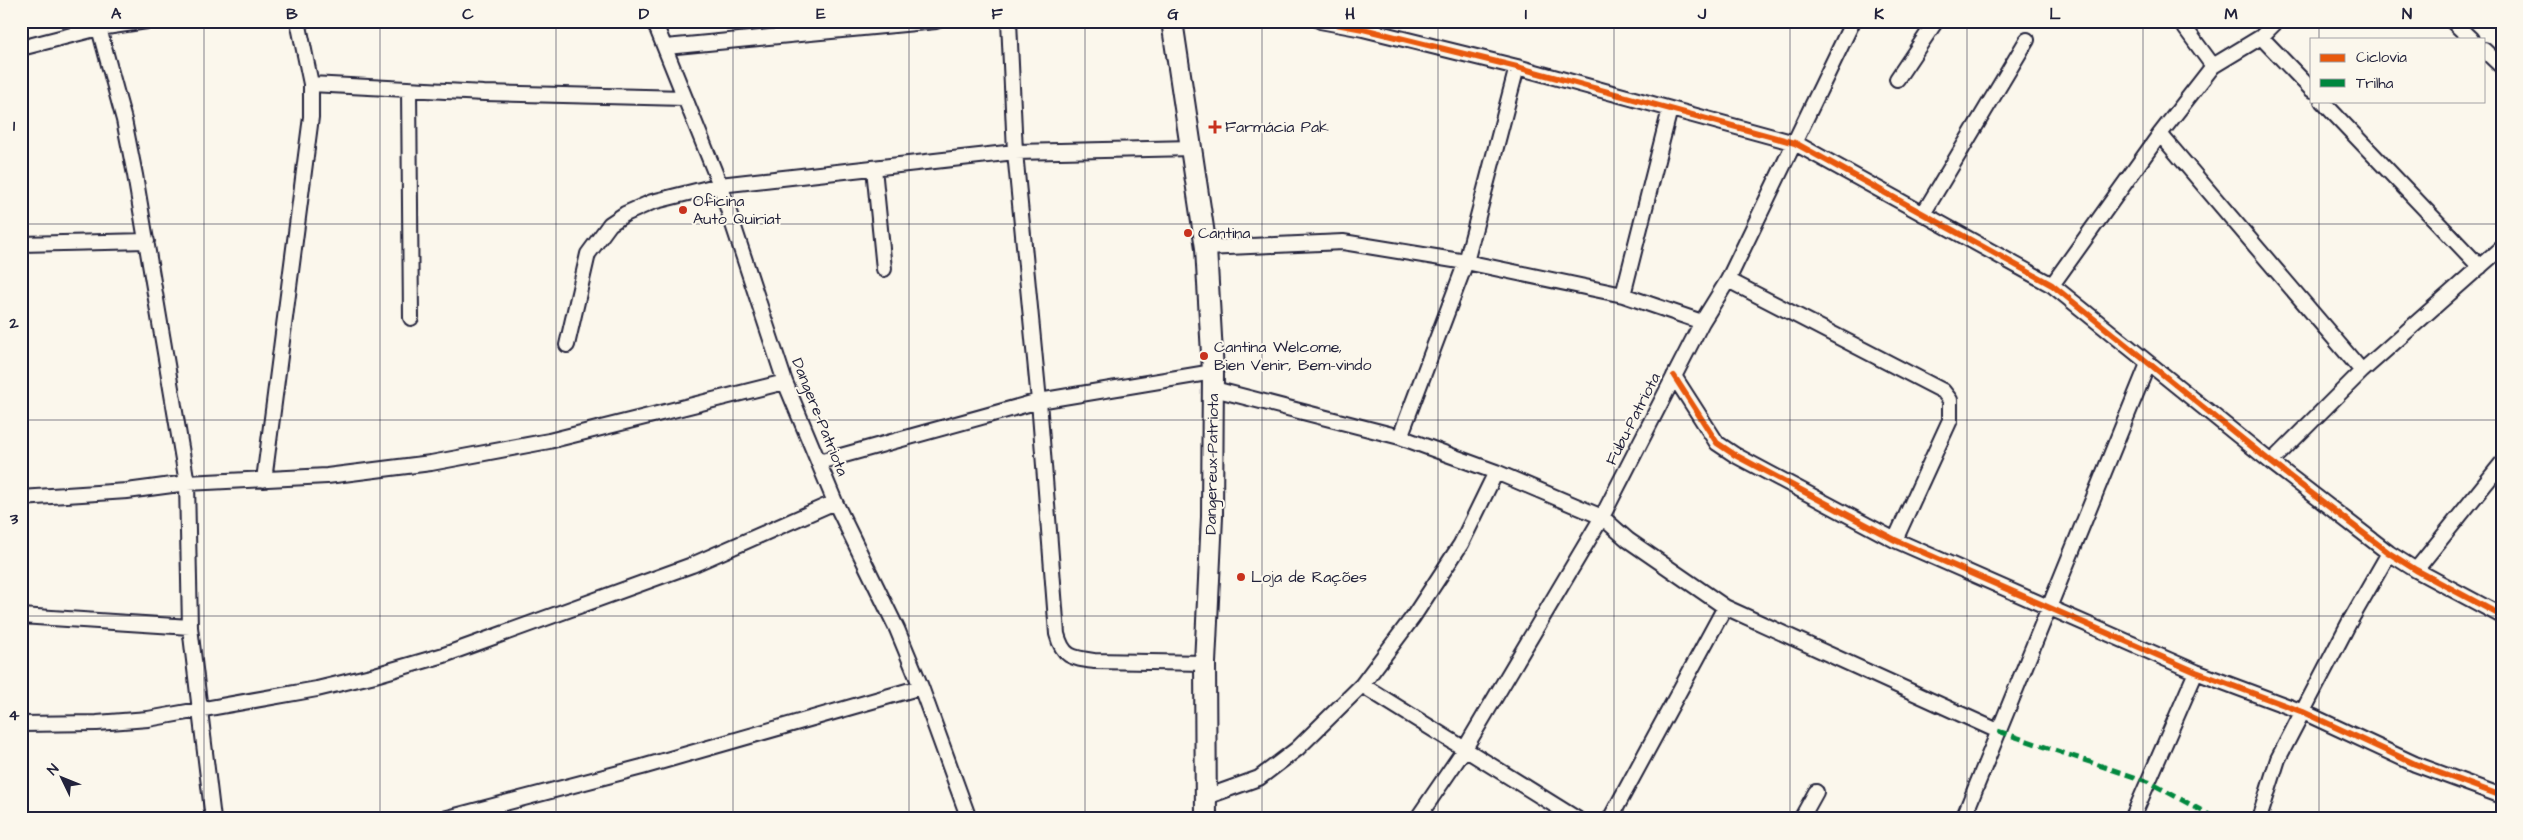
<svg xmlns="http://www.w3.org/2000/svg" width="2523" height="840" font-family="'Architects Daughter',sans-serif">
  <rect width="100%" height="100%" fill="#fbf7ec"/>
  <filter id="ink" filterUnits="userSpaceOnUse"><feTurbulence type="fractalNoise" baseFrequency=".02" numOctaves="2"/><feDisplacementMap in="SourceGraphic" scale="10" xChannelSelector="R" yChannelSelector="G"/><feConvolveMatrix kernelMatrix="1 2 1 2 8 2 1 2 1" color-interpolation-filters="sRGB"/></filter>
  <g filter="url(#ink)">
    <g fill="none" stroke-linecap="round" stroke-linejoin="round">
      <defs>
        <path id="street" d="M97,21L124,120L135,175L187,483L190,627L213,819
          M654,21L720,185L785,382L835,502L897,629L921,687L969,819
          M1009,21L1015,152L1039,401L1057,634C1063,657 1072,658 1094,661L1205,663
          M1320,21L1363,29L1517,67L1795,143L2052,285L2271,462L2389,553L2416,570L2502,616
          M2180,21L2213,66
          M2452,21L2471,39
          M2261,37L2312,90
          M666,47L936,21
          M21,48L99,28L147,21
          M2484,50L2502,67
          M1897,79L1936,21
          M311,84L484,93L685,98
          M409,90L411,318
          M2322,101L2480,267
          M2160,134L2362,371
          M874,168L884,269
          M1923,214L2027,40
          M21,244L147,241
          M1206,248L1343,242L1466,262L1623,295L1702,322
          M1728,280L1943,391L1950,400V420L1895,540
          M2052,285L2160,134L2213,66L2261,37L2277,21
          M1623,295L1670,109
          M567,345L588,254L610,224L625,214L652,202L720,185L1015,152L1193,148
          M1674,376L1717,443L1735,455L1895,540L2196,672L2303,712L2415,764L2502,796
          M1214,389L1400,437L1496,472L1602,517L1628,540L1725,607L1998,731
          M1400,437L1466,262L1517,67
          M819,462L1039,401L1213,372
          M2271,462L2362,371L2502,247
          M264,480L311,117V84L298,21
          M21,498L127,491L187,483L327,476L431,463L549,441L785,382
          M2416,570L2502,463
          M21,616L190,627
          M1362,685L1577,819
          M21,724L97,723L148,719L317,689L375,675L444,655L692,565L835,502
          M1206,797L1259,778L1297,749L1362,685L1413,617L1461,544L1496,472
          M444,819L642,767L921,687
          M1417,819L1464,750L1602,517L1702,322L1728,280L1853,21
          M1610,819L1725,607
          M1801,819L1816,792
          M1963,819L2148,364
          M2132,819L2196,672
          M2259,819L2278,759L2350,621L2389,553"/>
        <path id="secondary" d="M1172,21L1206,248L1213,372L1212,517L1205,663L1206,819"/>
      </defs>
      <use href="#street" stroke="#22223b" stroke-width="18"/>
      <use href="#secondary" stroke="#22223b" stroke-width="24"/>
      <use href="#street" stroke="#fbf7ec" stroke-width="14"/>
      <use href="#secondary" stroke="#fbf7ec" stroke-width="20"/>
      <path stroke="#00873e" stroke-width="5" stroke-dasharray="10 5" stroke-linecap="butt" d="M1998,731L2149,782L2217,819"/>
      <defs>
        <path id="cycleway" d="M1320,21L1363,29L1517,67L1795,143L2052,285L2271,462L2389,553L2416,570L2502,616
          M1674,376L1717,443L1735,455L1895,540L2196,672L2303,712L2415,764L2502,796"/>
      </defs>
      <use href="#cycleway" stroke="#fbf7ec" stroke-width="9"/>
      <use href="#cycleway" stroke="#e8590c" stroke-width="6"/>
    </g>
  </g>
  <path fill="none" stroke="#22223b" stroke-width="1" stroke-opacity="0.55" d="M204,21V819M380,21V819M556,21V819M733,21V819M909,21V819M1085,21V819M1262,21V819M1438,21V819M1614,21V819M1790,21V819M1967,21V819M2143,21V819M2319,21V39M2319,101V819M21,224H2502M21,420H2502M21,616H2502"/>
  <g fill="#c8321e" stroke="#fbf7ec" stroke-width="2">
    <path d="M1212.5 119.5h5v5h5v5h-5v5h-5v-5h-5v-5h5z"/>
    <circle cx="683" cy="210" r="5"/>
    <circle cx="1188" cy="233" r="5"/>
    <circle cx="1204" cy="356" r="5"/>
    <circle cx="1241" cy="577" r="5"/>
  </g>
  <g text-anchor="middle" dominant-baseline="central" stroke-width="4" stroke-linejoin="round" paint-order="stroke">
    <g font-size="16" fill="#22223b" stroke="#fbf7ec" text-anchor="start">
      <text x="1225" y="127">Farmácia Pak</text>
      <text x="693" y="201">Oficina<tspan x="693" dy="18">Auto Quiriat</tspan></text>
      <text x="1198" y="233">Cantina</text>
      <text x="1214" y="347">Cantina Welcome,<tspan x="1214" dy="18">Bien Venir, Bem-vindo</tspan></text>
      <text x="1251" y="577">Loja de Rações</text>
    </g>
    <g font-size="16" fill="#22223b" stroke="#fbf7ec">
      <text transform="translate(820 417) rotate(68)">Dangere-Patriota</text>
      <text transform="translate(1633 419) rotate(-63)">Fubu-Patriota</text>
      <text transform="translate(1212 464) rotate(-89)">Dangereux-Patriota</text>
    </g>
  </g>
  <rect width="2523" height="840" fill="none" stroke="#fbf7ec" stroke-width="55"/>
  <rect x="2310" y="38" width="175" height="65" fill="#fbf7ec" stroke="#a4a2a5"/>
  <rect x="2320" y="54" width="25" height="8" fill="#e8590c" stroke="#a4a2a5"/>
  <text x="2356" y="62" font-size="15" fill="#22223b">Ciclovia</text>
  <rect x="2320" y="79" width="25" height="8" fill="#00873e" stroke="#a4a2a5"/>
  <text x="2356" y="88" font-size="15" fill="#22223b">Trilha</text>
  <g transform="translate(62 778) rotate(313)" stroke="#fbf7ec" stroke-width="4" paint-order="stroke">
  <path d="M0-4L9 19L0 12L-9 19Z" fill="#22223b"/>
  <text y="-8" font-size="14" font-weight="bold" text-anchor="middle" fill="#22223b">N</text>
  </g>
  <rect x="28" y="28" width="2468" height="784" fill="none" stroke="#22223b" stroke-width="2"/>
  <g font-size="16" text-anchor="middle" font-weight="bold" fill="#22223b">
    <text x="116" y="19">A</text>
    <text x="292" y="19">B</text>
    <text x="468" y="19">C</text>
    <text x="644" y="19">D</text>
    <text x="821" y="19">E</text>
    <text x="997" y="19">F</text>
    <text x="1173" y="19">G</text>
    <text x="1350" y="19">H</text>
    <text x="1526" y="19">I</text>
    <text x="1702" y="19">J</text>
    <text x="1879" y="19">K</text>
    <text x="2055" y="19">L</text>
    <text x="2231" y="19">M</text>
    <text x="2407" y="19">N</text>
    <text x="14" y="131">1</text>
    <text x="14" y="328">2</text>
    <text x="14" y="524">3</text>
    <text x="14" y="720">4</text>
  </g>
</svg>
